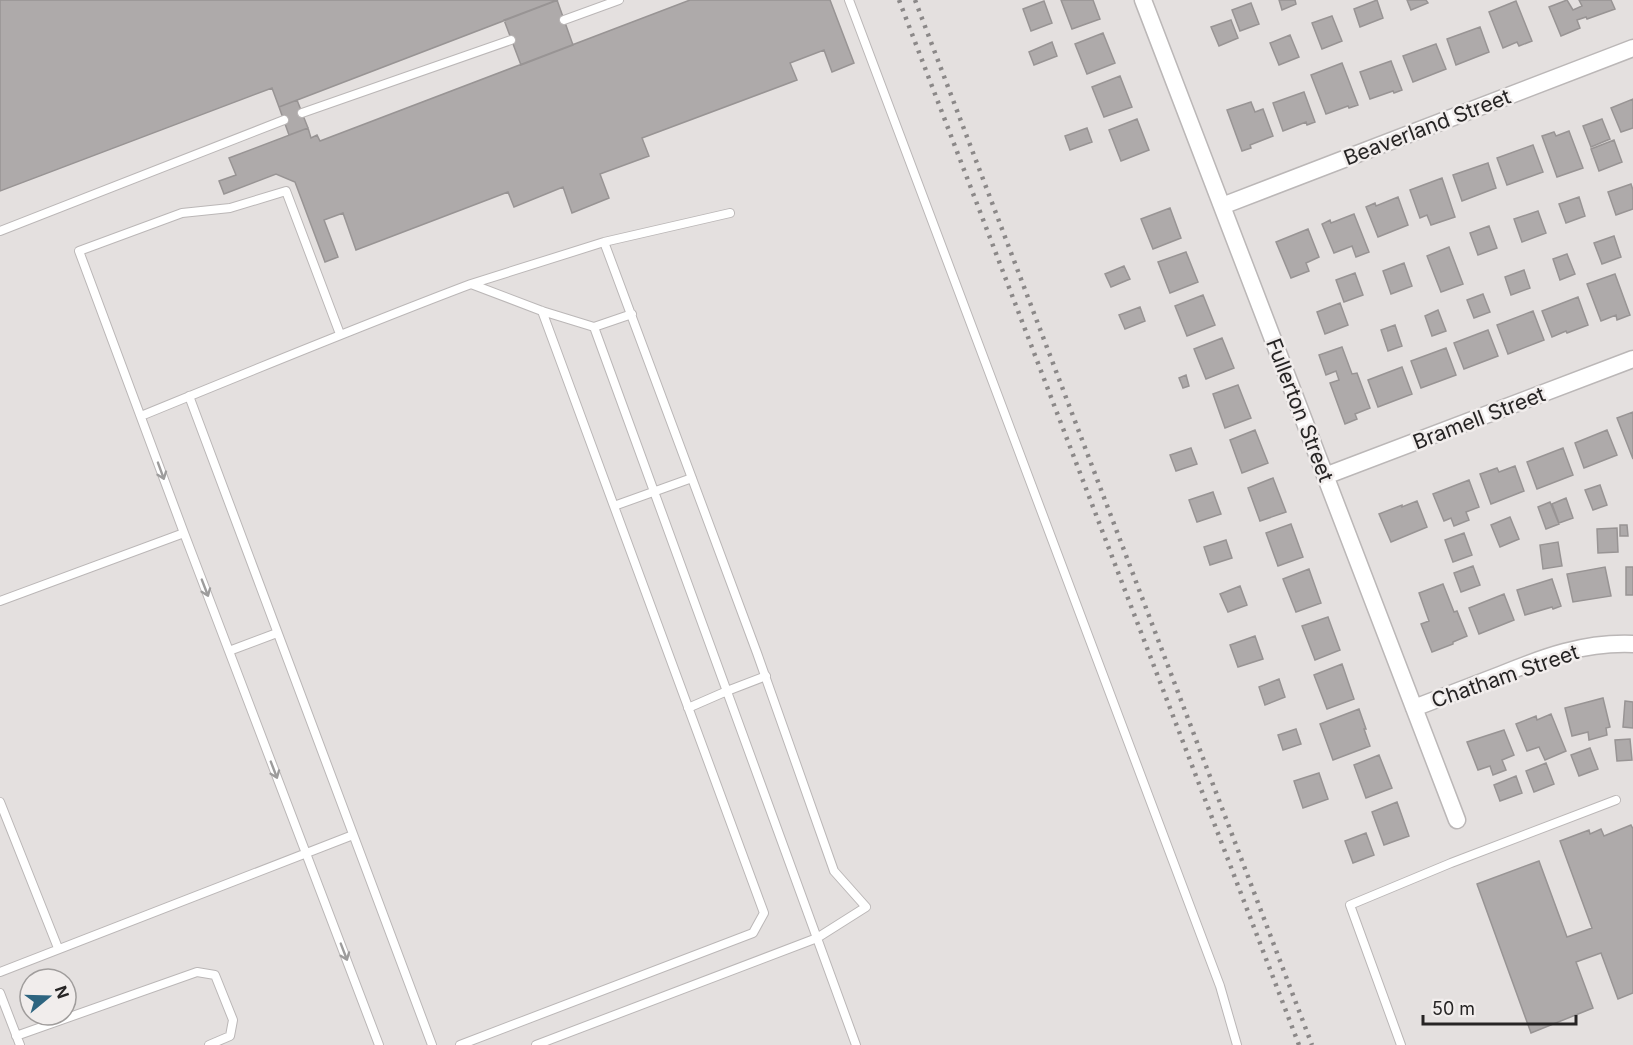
<svg xmlns="http://www.w3.org/2000/svg" width="1633" height="1045" font-family="Inter,sans-serif">
  <rect width="100%" height="100%" fill="#e4e0df"/>
  <path fill="#aeaaaa" stroke="#989494" stroke-width="1.5" d="M0,0H558L279,107L272,88L0,191Z
    M557,0L573,45L521,65L504,20Z
    M690,0H830L854,63L832,72L824,50L790,63L797,80L642,138L649,156L600,174L609,198L572,213L563,187L514,207L508,192L356,250L343,213L324,220L338,257L325,262L295,182L276,174L224,194L219,181L236,175L229,158L308,128L311,138L317,135L320,141Z
    M1061,0H1093L1100,19L1072,29Z
    M1279,0H1295L1296,4L1282,10Z
    M1377,0L1383,18L1360,27L1354,9Z
    M1407,0H1426L1428,3L1411,10Z
    M1567,0L1573,10L1582,6L1579,0H1611L1615,9L1587,19L1586,17L1577,20L1580,28L1561,36L1549,7Z
    M1044,1L1052,23L1031,31L1023,9Z
    M1516,1L1532,41L1519,46L1517,42L1503,48L1489,12Z
    M1251,3L1259,24L1240,31L1232,10Z
    M1332,16L1342,41L1322,49L1312,23Z
    M1231,20L1238,38L1219,46L1211,27Z
    M1480,27L1489,52L1456,65L1447,39Z
    M1103,33L1115,63L1087,74L1075,44Z
    M1290,35L1299,57L1279,65L1270,43Z
    M1052,42L1057,56L1034,65L1029,52Z
    M1436,44L1446,69L1413,82L1403,56Z
    M1391,61L1402,90L1394,93L1393,91L1370,99L1360,72Z
    M1342,63L1358,105L1349,108L1348,106L1326,114L1311,75Z
    M1120,76L1132,107L1104,117L1092,87Z
    M1304,92L1315,122L1307,125L1306,122L1283,131L1273,103Z
    M1633,99V128L1621,132L1611,108Z
    M297,100L308,128L289,135L279,107Z
    M1251,102L1255,112L1263,109L1273,136L1250,145L1251,148L1242,151L1227,110Z
    M1137,119L1149,150L1121,161L1109,130Z
    M1602,119L1610,139L1591,147L1583,126Z
    M1087,128L1092,142L1070,150L1065,136Z
    M1569,131L1583,168L1557,177L1542,136L1554,132L1556,136Z
    M1614,140L1622,162L1599,171L1591,149Z
    M1533,145L1543,172L1507,185L1497,158Z
    M1488,163L1496,188L1462,201L1453,175Z
    M1442,178L1455,217L1431,225L1427,215L1420,218L1410,190Z
    M1631,184L1633,190V209L1616,215L1608,192Z
    M1398,197L1408,225L1378,237L1366,207L1375,203L1376,206Z
    M1579,197L1585,216L1566,223L1559,204Z
    M1170,208L1181,238L1153,249L1141,219Z
    M1538,211L1546,233L1522,242L1514,219Z
    M1354,214L1369,252L1356,257L1352,246L1334,253L1322,224L1330,220L1331,223Z
    M1489,226L1497,248L1478,255L1470,233Z
    M1308,229L1319,257L1306,263L1309,271L1291,278L1276,242Z
    M1614,236L1621,257L1602,264L1594,243Z
    M1449,247L1463,284L1441,292L1427,256Z
    M1186,252L1198,282L1170,293L1158,262Z
    M1567,254L1575,274L1560,280L1553,259Z
    M1404,263L1412,286L1391,294L1383,271Z
    M1124,266L1130,279L1111,287L1105,274Z
    M1524,270L1530,288L1511,295L1505,277Z
    M1355,273L1363,295L1344,302L1336,280Z
    M1615,274L1630,315L1617,320L1616,315L1601,321L1587,284Z
    M1483,294L1490,312L1474,318L1467,300Z
    M1203,295L1215,325L1187,336L1175,306Z
    M1578,297L1588,325L1567,333L1566,331L1552,337L1542,311Z
    M1340,303L1348,325L1325,334L1317,312Z
    M1140,307L1145,321L1125,329L1119,315Z
    M1438,310L1446,331L1432,336L1425,316Z
    M1533,311L1544,340L1508,354L1497,325Z
    M1395,325L1402,346L1388,351L1381,330Z
    M1488,330L1498,356L1464,369L1454,343Z
    M1222,338L1234,368L1206,379L1194,349Z
    M1342,347L1352,374L1357,373L1370,408L1355,414L1357,419L1345,424L1330,383L1339,380L1336,371L1326,375L1319,355Z
    M1446,348L1456,375L1421,388L1411,361Z
    M1402,367L1412,394L1378,407L1368,380Z
    M1186,375L1189,386L1183,388L1179,378Z
    M1238,385L1251,418L1225,428L1213,394Z
    M1633,412V459L1617,418Z
    M1255,430L1268,463L1242,473L1230,440Z
    M1607,430L1617,455L1584,468L1575,443Z
    M1191,448L1197,464L1176,471L1170,455Z
    M1563,448L1573,475L1537,489L1527,462Z
    M1515,466L1524,491L1491,504L1480,474L1497,468L1499,472Z
    M1273,478L1286,512L1260,521L1248,488Z
    M1469,480L1479,507L1466,512L1469,520L1454,526L1451,518L1444,521L1433,494Z
    M1600,485L1607,505L1593,510L1585,490Z
    M1213,492L1221,514L1197,522L1189,500Z
    M1566,498L1573,518L1559,523L1552,504Z
    M1417,501L1427,527L1391,542L1379,514L1402,505V507Z
    M1550,502L1559,524L1546,529L1538,507Z
    M1510,517L1519,539L1500,547L1491,525Z
    M1291,524L1303,557L1278,566L1266,533Z
    M1620,525H1627L1628,536H1620Z
    M1617,528L1618,552L1598,553L1597,529Z
    M1464,533L1472,555L1453,562L1445,540Z
    M1226,540L1232,558L1210,565L1204,547Z
    M1558,542L1562,566L1543,569L1540,545Z
    M1473,566L1480,585L1461,592L1454,573Z
    M1605,567L1611,596L1573,602L1567,574Z
    M1626,567H1633V595H1626Z
    M1309,569L1321,603L1296,612L1283,579Z
    M1552,579L1561,606L1553,609L1552,607L1525,615L1517,590Z
    M1443,584L1454,612L1457,611L1467,636L1453,642V644L1432,652L1421,624L1429,621L1419,593Z
    M1240,586L1247,605L1228,612L1220,594Z
    M1504,594L1514,620L1479,634L1469,608Z
    M1328,617L1340,650L1315,660L1302,626Z
    M1255,636L1263,659L1238,667L1230,645Z
    M1342,664L1354,699L1327,709L1314,675Z
    M1279,679L1285,697L1265,705L1259,687Z
    M1603,698L1610,727L1606,728L1607,735L1589,740L1588,732L1572,736L1565,708Z
    M1625,701L1633,702V728L1623,727Z
    M1359,709L1366,729H1364L1370,746L1333,760L1320,724Z
    M1551,714L1566,751L1545,760L1539,747L1527,751L1516,724L1536,716L1537,720Z
    M1296,729L1301,744L1283,750L1278,735Z
    M1504,730L1514,755L1502,760L1506,770L1493,775L1490,766L1478,770L1467,742Z
    M1630,739L1632,760L1617,761L1615,740Z
    M1590,748L1598,769L1579,776L1571,755Z
    M1379,755L1392,788L1366,798L1354,765Z
    M1546,763L1554,784L1534,792L1526,771Z
    M1319,773L1328,799L1303,808L1294,781Z
    M1516,776L1522,793L1500,801L1494,785Z
    M1397,802L1409,836L1384,845L1372,812Z
    M1631,825L1633,829V993L1618,999L1601,953L1576,962L1593,1008L1531,1033L1477,884L1539,861L1567,937L1592,928L1560,841L1589,830L1590,834L1601,829L1604,836Z
    M1366,833L1374,855L1353,863L1345,841Z"/>
  <g fill="none" stroke-linecap="round" stroke-linejoin="round">
    <defs>
      <path id="service" d="M849,0L1220,986L1237,1045
        M564,20L619,0
        M302,113L511,40
        M0,231L284,120
        M471,284L604,242L730,213
        M594,327L632,314
        M340,334L286,191L230,208L182,213L79,251L184,533L379,1045
        M189,396L432,1045
        M141,416C251,371 360,326 471,284L542,311L594,327L856,1045
        M614,506L692,478
        M0,601L184,533
        M229,651L277,633
        M688,708L727,691L766,676
        M0,802L58,948
        M0,972L353,835
        M0,993L20,1045
        M16,1036L197,972L215,975L233,1020L230,1036L209,1045
        M460,1045L753,933L764,913L542,311
        M536,1045L817,938L866,907L834,871L757,653L604,242
        M1401,1045L1350,905L1451,863L1616,800"/>
      <path id="minor" d="M1143,0L1457,820
        M1222,206L1633,48
        M1325,476L1633,359
        M1414,708C1443,697 1471,686 1500,675C1544,657 1584,642 1633,644"/>
    </defs>
    <use href="#service" stroke="#bbb7b7" stroke-width="10"/>
    <use href="#minor" stroke="#bbb7b7" stroke-width="19"/>
    <use href="#service" stroke="#fff" stroke-width="8"/>
    <use href="#minor" stroke="#fff" stroke-width="16"/>
    <path stroke="#8b8888" stroke-width="4.5" stroke-dasharray="3 6" stroke-linecap="butt" d="M899,0L1299,1045
      M915,0L1312,1045"/>
  </g>
  <defs><path id="oneway-shaft" d="M-6 0H5M1.5-3L5.5 0L1.5 3" fill="none" stroke-width="1.6" stroke-linecap="round" stroke-linejoin="round" transform="scale(1.5)"/></defs>
  <g stroke="#9d9c9c">
    <use href="#oneway-shaft" transform="translate(161 471) rotate(70)"/>
    <use href="#oneway-shaft" transform="translate(205 588) rotate(69)"/>
    <use href="#oneway-shaft" transform="translate(274 770) rotate(69)"/>
    <use href="#oneway-shaft" transform="translate(344 952) rotate(69)"/>
  </g>
  <g text-anchor="middle" dominant-baseline="central" stroke-width="5" stroke-linejoin="round" paint-order="stroke">
    <g font-size="21" fill="#262424" stroke="#f1edec">
      <text transform="translate(1427 127) rotate(-21)">Beaverland Street</text>
      <text transform="translate(1300 410) rotate(69)">Fullerton Street</text>
      <text transform="translate(1479 418) rotate(-21)">Bramell Street</text>
      <text transform="translate(1505 676) rotate(-19)">Chatham Street</text>
    </g>
  </g>
  <g transform="translate(48 997) rotate(71)"><circle r="28" fill="#f1edec" stroke="#a09d9c" stroke-width="1.5"/>
  <path d="M0-4.5L10 22L0 15L-10 22Z" fill="#2e6580"/>
  <text y="-9" font-size="16" font-weight="bold" text-anchor="middle" fill="#262424">N</text>
  </g>
  <path d="M1423 1015v9h153v-9" fill="none" stroke="#262424" stroke-width="3"/>
  <text x="1432" y="1015" font-size="18" fill="#262424" stroke="#f1edec" stroke-width="4.5" paint-order="stroke">50 m</text>
</svg>
